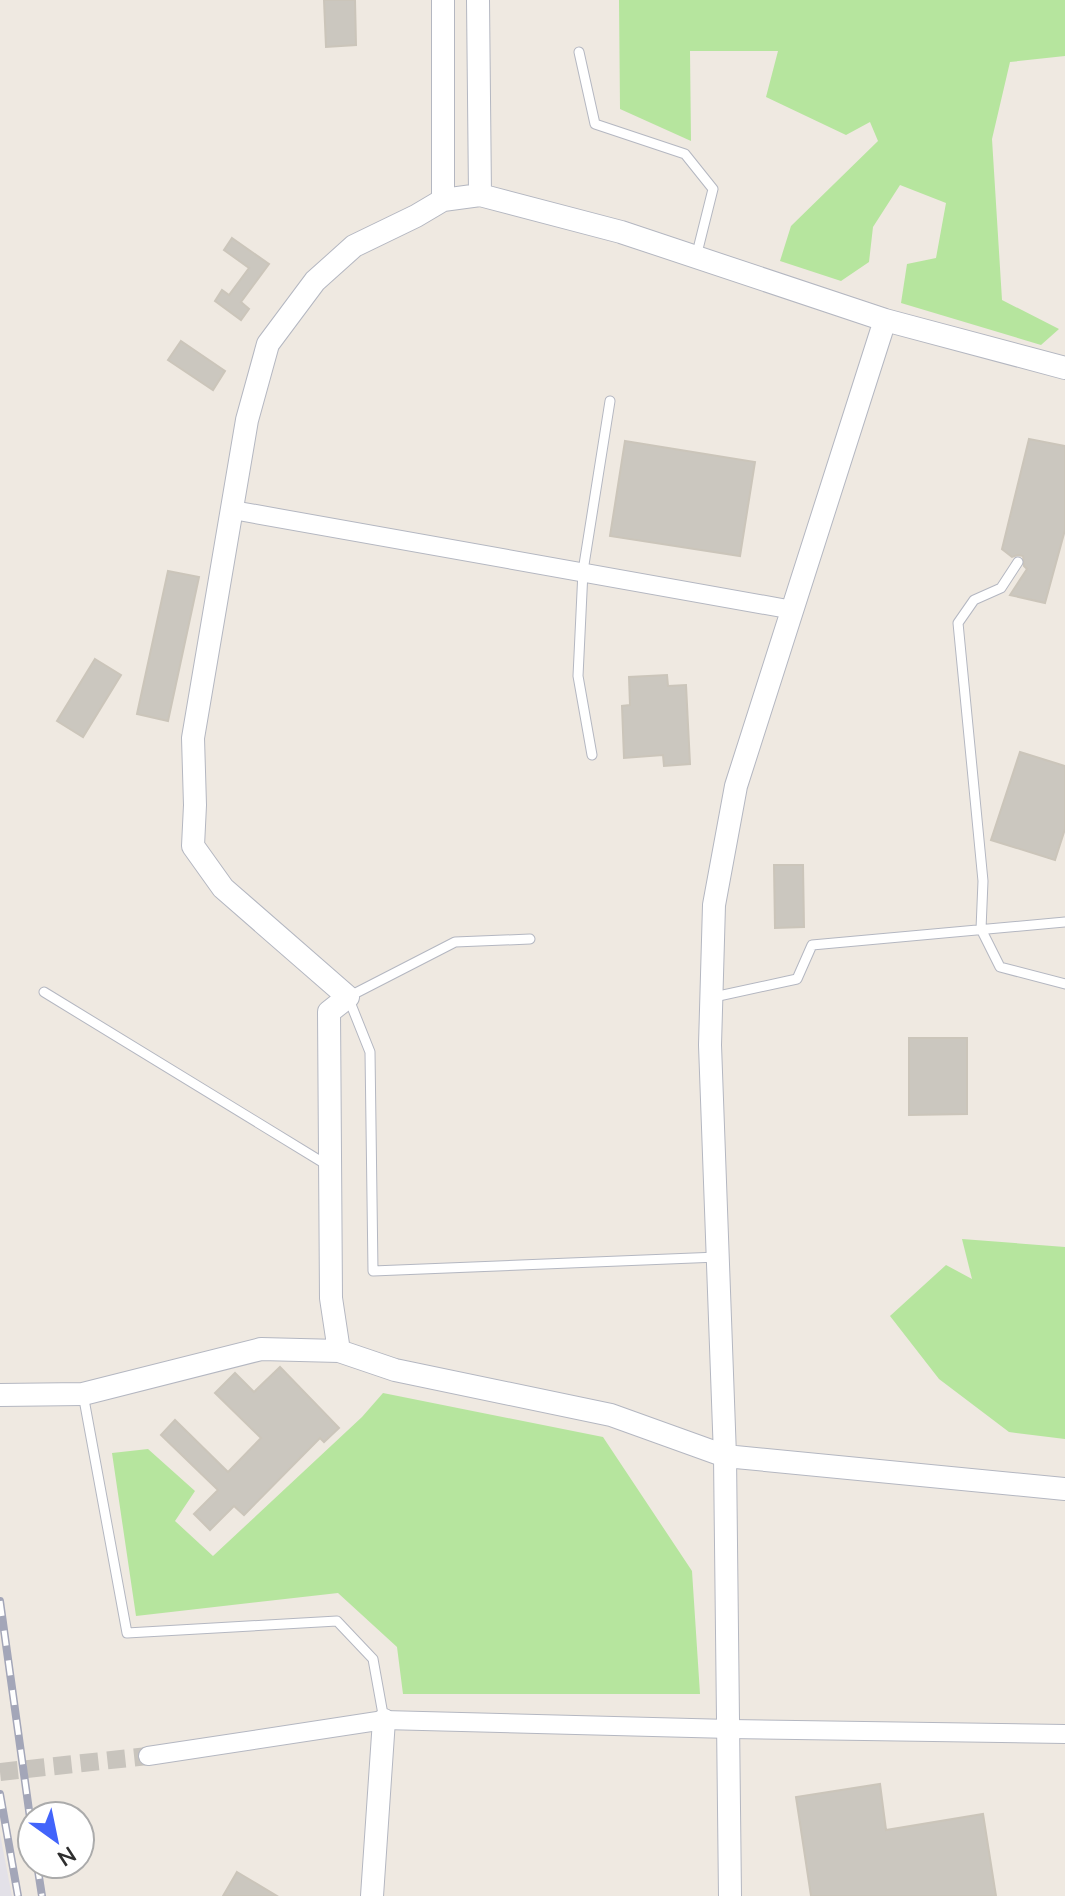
<svg xmlns="http://www.w3.org/2000/svg" width="1065" height="1896" font-family="'Nunito Sans',sans-serif">
  <rect width="100%" height="100%" fill="#efe9e1"/>
  <path fill="#e3e1e8" d="M0,1834L12,1896H0Z"/>
  <path fill="#b6e59e" d="M619,0H1065V56L1010,62L992,139L1002,300L1059,329L1041,345L901,303L907,264L936,258L946,203L900,185L873,227L869,262L841,281L780,261L791,226L878,141L870,122L846,135L766,97L778,51H690L691,141L620,109Z
    M962,1239L1065,1247V1439L1009,1432L939,1379L890,1316L946,1265L972,1279Z
    M383,1393L603,1437L692,1571L700,1694H403L397,1647L338,1593L136,1616L112,1453L148,1449L195,1491L175,1521L213,1556L362,1417Z"/>
  <path fill="#cbc7bf" stroke="#cbc5ba" stroke-width="2" d="M324,0H355L356,45L326,47Z
    M232,238L269,264L241,302L249,309L241,320L215,301L222,290L229,295L249,268L224,250Z
    M181,341L225,371L213,390L168,360Z
    M1029,439L1065,446V530L1045,603L1010,595L1027,569L1024,566L1023,556L1018,555L1012,557L1002,549Z
    M625,441L755,462L740,556L610,536Z
    M168,571L199,577L168,721L137,714Z
    M95,659L121,675L83,737L57,721Z
    M667,675L668,686L686,685L690,764L664,766L663,755L624,758L622,706L630,705L629,677Z
    M1020,752L1065,766V829L1055,860L991,840Z
    M774,865H803L804,927L775,928Z
    M909,1038H967V1114L909,1115Z
    M280,1367L339,1428L324,1442L320,1438L244,1515L234,1506L210,1530L194,1514L218,1490L161,1435L175,1420L228,1472L261,1438L215,1393L235,1373L254,1392Z
    M880,1784L886,1830L983,1814L996,1896H811L796,1797Z
    M237,1872L277,1896H223Z"/>
  <g fill="none" stroke-linecap="round" stroke-linejoin="round">
    <path stroke="#c8c4bd" stroke-width="18" stroke-dasharray="18 9" stroke-linecap="butt" d="M0,1772L148,1756"/>
    <defs>
      <path id="service" d="M579,52L595,124L685,154L713,189L696,257
        M1018,562L1001,588L974,600L958,623L983,881L981,929L1000,967L1065,984
        M592,755L578,676L583,571L610,401
        M530,939L455,942L348,997L370,1052L373,1271L718,1257
        M44,992L327,1165
        M714,997L797,979L812,945L1065,922
        M83,1394L127,1633L337,1621L373,1659L384,1720"/>
      <path id="minor" d="M233,510L793,610
        M148,1756L384,1720L730,1729L1065,1734"/>
      <path id="tertiary" d="M478,0L480,195
        M443,200V0
        M339,1351L331,1298L329,1012L348,997L223,888L193,846L195,805L193,738L247,420L268,344L315,281L354,246L416,216L443,200L480,195L621,232L885,320L1065,368
        M0,1395L83,1394L261,1349L339,1351L395,1370L611,1415L725,1456L1065,1489
        M372,1896L384,1720
        M730,1896L725,1456L710,1045L714,905L736,786L885,320"/>
    </defs>
    <use href="#service" stroke="#b4b7c1" stroke-width="11"/>
    <use href="#minor" stroke="#b4b7c1" stroke-width="20"/>
    <use href="#tertiary" stroke="#b4b7c1" stroke-width="24"/>
    <use href="#service" stroke="#fff" stroke-width="9"/>
    <use href="#minor" stroke="#fff" stroke-width="18"/>
    <use href="#tertiary" stroke="#fff" stroke-width="22"/>
    <defs>
      <path id="rail" d="M0,1601L32,1832
        M0,1794L18,1896
        M37,1864L42,1896"/>
    </defs>
    <use href="#rail" stroke="#a3a6b8" stroke-width="8"/>
    <use href="#rail" stroke="#fff" stroke-width="5" stroke-dasharray="15" stroke-linecap="butt"/>
  </g>
  <g transform="translate(56 1840) rotate(147)"><circle r="38" fill="#ffffff" stroke="#ababab" stroke-width="2"/>
  <path d="M0-6L14 30L0 20L-14 30Z" fill="#4264fb"/>
  <text y="-12" font-size="22" font-weight="bold" text-anchor="middle" fill="#2e2e2e">N</text>
  </g>
</svg>
